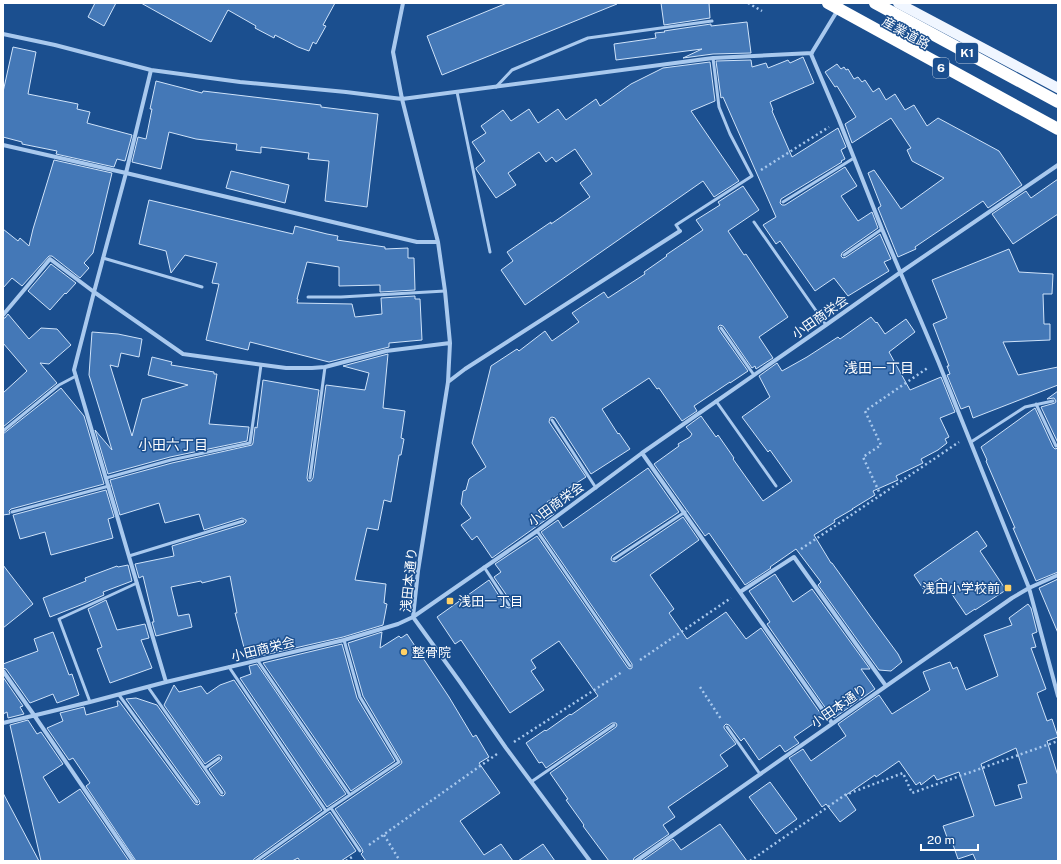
<svg xmlns="http://www.w3.org/2000/svg" width="1061" height="864" font-family="'Public Sans','Noto Sans JP',sans-serif">
  <rect width="100%" height="100%" fill="#1b4f8f"/>
  <path fill="#4478b7" stroke="#cfe3fa" fill-rule="evenodd" d="M95,3H116L104,26L88,17Z
    M141,3H335L323,25L326,26L316,44L313,42L309,51L298,47L275,35L274,38L255,28L256,26L228,10L211,42Z
    M507,3H617V4L442,75L427,36Z
    M661,3H709L710,18L664,25Z
    M747,22L751,53L713,54L683,58L702,49L616,60L614,44L656,38L655,33L665,32L664,31L711,24V26Z
    M13,47L36,52L28,94L78,104L77,109L90,112L87,123L132,135L125,161L117,159L114,167L56,154L57,151L22,144V142L3,137V92Z
    M803,57L814,83L770,102L773,110L772,111L792,157L838,128L846,147L841,150L845,159L841,161L842,162L781,199L780,203L782,205H785L845,167L857,186L841,196L858,221L872,212L878,228L842,253L841,256L843,258L846,257L880,234L891,259L884,262L889,271L848,296L834,278L815,291L780,241L776,244L763,225L776,217L723,97L721,98L716,61L751,60L752,67L766,63L768,68L788,60L790,63Z
    M710,62L715,101L691,111L739,181L714,197L703,181L525,305L501,270L513,261L507,252L551,222V224L590,197L580,183L592,174L575,149L556,162L552,157L546,162L539,152L508,173L516,185L496,198L476,169V168L485,161L472,142L486,133L481,126L503,110L511,121L529,109L538,123L558,109L566,120L596,99L600,106L631,84L663,68Z
    M837,64L841,69L844,67L846,70L848,69L854,79L858,77L862,82L865,80L873,92L879,88L886,100L895,94L905,110L914,105L927,126L938,118L999,151L1022,185L988,208L983,201L915,247L916,249L898,257L878,208L881,206L868,173L874,170L901,209L944,178L912,161L907,150L911,148L891,118L852,143L845,124L856,117L837,86L835,87L825,72Z
    M156,81L202,93L203,91L321,105V107L378,114L367,207L325,201L329,161L308,159L309,153L261,147V153L236,150L237,144L196,139L169,132L161,169L132,162L138,137L146,139L152,109H150Z
    M54,160L112,173L93,253L84,263L89,268L80,278L52,256H49L22,286L12,278L3,288V229L18,241L20,238L29,246L33,229Z
    M231,171L289,185L285,203L226,188Z
    M1058,179V214L1013,244L992,214L1026,191L1031,198Z
    M743,186L759,210L728,231L744,255L746,254L788,317L759,337L773,358L756,369L755,366L752,368L723,326L720,325L718,327L719,330L748,371L730,383V382L694,406L697,411L682,421L659,388L657,389L649,378L602,409L618,434L619,433L630,449L591,474L555,418L552,417L550,418L549,422L586,477L547,502L554,514L492,558L477,536L472,540L461,525L471,518L461,504L463,491L466,490L469,479L486,467L472,443L491,366L517,349L519,351L545,331L552,341L579,322L572,313L604,292L608,298L645,274L644,272L667,256L666,255L703,230L696,220L720,205L718,202Z
    M149,200L293,234L295,226L327,234L338,236L337,240L385,247V249L408,248V258H414L415,290L380,292V285L339,286V267L307,262L297,299H298L297,303L352,304L355,317L382,314L381,298L415,296V299H420L422,340L389,343V347L329,362L250,342L248,350L206,340L219,284L212,283L217,263L185,255L171,273L166,251L139,244Z
    M1009,249L1019,272L1053,274L1052,294H1043L1044,324H1050V340L1003,342L1018,375L1058,367V385L973,418L969,406L961,409L947,375L950,374L947,366H949L933,324L947,318L932,280Z
    M51,264L76,283L66,294L65,293L50,310L28,291Z
    M8,314L29,339L41,328L57,329L71,345L49,364L40,363L57,383L3,427V393L27,371L3,343V318H5Z
    M871,317L876,323L877,322L885,334L906,319L915,332L889,352L910,390L941,377L955,412L940,418L949,437L945,439L947,443L938,450L921,459L923,463L896,476L898,480L873,491L875,495L852,509H853L834,520L835,522L814,535L831,563H832L870,616L898,654L902,662L891,671L879,670L818,585L821,582L796,549L770,567L771,568L745,585L709,533L705,536L654,464L679,446L678,444L690,437L692,434L686,427L701,416L716,437L718,435L734,458L733,459L763,501L792,481L770,450L768,452L742,417L770,397L759,376L777,363L782,371L807,357L838,337L840,339Z
    M92,332L118,334L142,339L139,357L121,353L118,367L110,365L132,436L142,399L188,385L148,375L152,357L172,362L171,365L214,372V374H217L209,424L249,427L247,441L170,457L108,474L95,430L112,450L89,375Z
    M388,354L383,408L405,411L401,438L404,439L401,455H399L391,502L384,500L378,530L367,528L355,580L386,584L384,603L387,604L383,625L343,637L247,659L235,613H237L230,576L202,583L201,581L171,587L178,616L189,614L192,627L156,636L152,622H154L143,576L139,578L135,564L174,556L172,546L244,524L246,522V520L242,518L204,530L199,514L165,523L159,503L120,515L110,480L172,463L252,445L253,443L255,427L257,428L263,380L319,390L307,478L308,481H311L313,478L326,385L365,390L369,373L343,366Z
    M61,388L84,416L104,484L11,509L9,511L10,514L3,515V434Z
    M1058,391V443L1041,407L1055,403L1056,401L1054,398L1047,399Z
    M1035,408L1053,447L1055,449L1058,448V572L1036,581L1013,528H1015L986,461L987,460L981,447Z
    M648,468L679,512L612,556L611,559L612,561L616,562L683,517L699,540L650,575L674,609L669,613L687,639L726,612L746,639L761,628L823,717L794,737L799,743L785,752L780,745L759,760L744,738L741,741L729,725L726,724L724,726V728L736,744L720,755L728,766L668,807L675,817L663,825L669,834L634,858L633,861H609L583,826L584,825L566,800L568,799L550,773L616,727L617,725L616,723H612L546,768L542,762L539,763L526,743L545,730L546,731L570,714L571,715L598,696L579,669L559,641L531,660L536,668L531,671L544,690L510,713L461,640L455,644L437,617L489,580L506,607L509,608L511,607L512,603L494,577L501,572L495,564L537,536L628,668L630,669L632,668V664L541,532L558,520L563,528Z
    M106,490L114,517L108,519L113,538L51,555L45,532L20,539L13,515Z
    M977,531L987,546L980,551L1006,590L975,610V609L966,615L941,578L924,590L914,575Z
    M3,565L33,604L3,628Z
    M128,565L132,581L103,592L104,595L86,603L50,617L43,598L86,581L85,578L117,566L118,567Z
    M775,574L793,602L812,589L870,669H861L875,689L834,718L830,712L829,713L767,624L770,622L749,591Z
    M1058,579V633L1039,588Z
    M106,600L117,630L145,624L149,638L141,640L152,668L110,683L97,649L102,647L88,609Z
    M1028,604L1031,608L1037,632L1032,634L1036,647L1031,648L1046,689L1037,693L1047,721L1052,719L1058,737L1047,741L1058,776V861H976L973,854L958,859L951,839L948,840L943,826L974,816L959,772L937,780L934,775L921,785L920,782L916,785L899,761L876,777L875,775L846,795L856,810L840,822L826,804L822,807L789,758L803,749L811,761L846,736L838,724L879,695L892,714L930,690L923,672L950,662L953,669L957,667L966,690L998,676L984,635L1012,625L1009,618ZM1016,748L1027,783L1018,785L1022,798L995,806L981,764Z
    M53,632L69,675L72,674L79,695L57,703L53,694L30,703L6,669L3,668V664L38,651L34,639Z
    M382,632L380,648L399,636L401,638L407,634L449,697L473,737L476,735L489,757L479,763L500,793L460,821L484,855L501,844L513,861H366L361,854L363,852L362,849L335,809L401,764L402,762L363,696L348,643Z
    M342,644L357,698L395,761L351,791L263,663Z
    M257,664L346,794L327,807L240,678L251,674L249,666Z
    M3,677L23,706L20,707L24,714L8,718L7,712L3,714Z
    M234,680L322,810L254,859L253,861H136L86,786L90,783L73,758L69,760L47,728L63,721L60,713L84,707L86,715L118,706L117,701H119L195,804L198,805L200,803L199,800L126,699L136,698L157,705L220,795L223,796L225,794V792L209,769L221,760L222,757L220,755H218L205,764L164,705L174,685L179,692L201,686L207,694L220,685Z
    M28,720L37,734L41,732L63,764L43,777L59,803L80,789L129,861H41L10,725Z
    M770,782L797,819L776,834L749,797Z
    M3,793L39,861H3Z
    M330,812L356,851L341,861H300L298,858L292,861H261Z
    M720,824L747,861H642L673,839L681,850Z
    M543,844L555,861H518Z"/>
  <g fill="none" stroke-linecap="round" stroke-linejoin="round">
    <path stroke="#a9c9ee" stroke-width="2.5" stroke-dasharray="2 3" stroke-linecap="butt" d="M748,3L762,11
      M761,170L829,127
      M881,496L863,457L881,445L865,411L929,367
      M801,549L959,442
      M640,660L731,598
      M700,687L721,719
      M514,742L622,672
      M384,835L400,861
      M369,845L497,754
      M346,861L352,857
      M750,861L845,795L903,773L912,793L1058,741"/>
    <path stroke="#a9c9ee" stroke-width="3" d="M496,87L512,70L588,38L712,21
      M457,92L490,252
      M783,202L854,158
      M754,222L826,325
      M680,231L676,225L752,176L730,134L719,107L713,58
      M844,255L882,229
      M103,258L202,287
      M308,297H341L445,291
      M721,328L754,375
      M716,401L776,486
      M1036,404L1056,446
      M552,420L596,488
      M3,431L59,385L76,376
      M971,442L1025,407L1053,401
      M106,478L171,460L250,443L261,365
      M310,478L325,367
      M12,512L109,486
      M537,531L630,666
      M129,556L243,521
      M614,559L685,512
      M484,567L509,605
      M258,661L350,795
      M229,667L326,811
      M148,687L222,793
      M119,695L197,802
      M90,702L59,619L137,583
      M727,727L760,774
      M205,768L219,758
      M531,782L614,725
      M331,808L360,851
      M256,861L326,811L399,762L360,697L344,640"/>
    <path stroke="#a9c9ee" stroke-width="4" d="M403,3L393,52L402,99L438,242L445,291L450,343L448,382L418,571L413,617L460,682L506,748L590,861
      M842,3L811,54L839,120L882,229L938,361L1029,588L1058,696
      M3,34L55,45L151,70L240,82L346,92L402,99L713,58L812,53
      M151,70L126,173L94,292L74,370L166,682
      M3,145L126,173L417,242H438
      M3,315L50,259L94,292L183,354L286,368H312L325,367L386,351L450,343
      M448,382L465,369L680,231
      M642,453L832,723
      M740,592L794,557L886,686
      M3,671L34,715L133,861
      M3,723L90,702L166,682L344,640L398,624L413,617L537,531L642,453L826,325L901,272L1058,165
      M636,861L1012,598L1029,588L1058,575"/>
    <path stroke="#f0f6ff" stroke-width="10" d="M898,3L1058,88"/>
    <path stroke="#fff" stroke-width="12" d="M828,3L1058,129
      M875,3L1058,102"/>
  </g>
  <g fill="#ffd166" stroke="#1b4f8f" stroke-width="1.5">
    <rect x="1004" y="584" width="8" height="8" rx="2"/>
    <rect x="446" y="597" width="8" height="8" rx="2"/>
    <circle cx="404" cy="652" r="4"/>
  </g>
  <g text-anchor="middle" dominant-baseline="central" stroke-width="3" stroke-linejoin="round" paint-order="stroke">
    <g fill="#1b4f8f" stroke="#bbcadd" stroke-width="1">
      <rect x="956" y="43" width="22" height="20" rx="3"/>
      <rect x="933" y="58" width="16" height="20" rx="3"/>
    </g>
    <g font-size="12" font-weight="bold" fill="#fff">
      <text x="967" y="53">K1</text>
      <text x="941" y="68">6</text>
    </g>
    <g font-size="13" fill="#fff" stroke="#1b4f8f">
      <text transform="translate(906 33) rotate(29)">産業道路</text>
      <text transform="translate(820 317) rotate(-35)">小田商栄会</text>
      <text transform="translate(556 504) rotate(-36)">小田商栄会</text>
      <text transform="translate(409 580) rotate(-84)">浅田本通り</text>
      <text transform="translate(263 649) rotate(-14)">小田商栄会</text>
      <text transform="translate(839 706) rotate(-35)">小田本通り</text>
    </g>
    <g font-size="13" fill="#fff" stroke="#1b4f8f" text-anchor="start">
      <text x="1000" y="588" text-anchor="end">浅田小学校前</text>
      <text x="458" y="601">浅田一丁目</text>
      <text x="412" y="652">整骨院</text>
    </g>
    <g font-size="14" fill="#fff" stroke="#1b4f8f">
      <text x="879" y="368">浅田一丁目</text>
      <text x="173" y="445">小田六丁目</text>
    </g>
  </g>
  <rect width="1061" height="864" fill="none" stroke="#ffffff" stroke-width="8"/>
  <path d="M921 844v6h57v-6" fill="none" stroke="#ffffff" stroke-width="2"/>
  <text x="927" y="844" font-size="12" fill="#ffffff" stroke="#1b4f8f" stroke-width="3" paint-order="stroke">20 m</text>
</svg>
